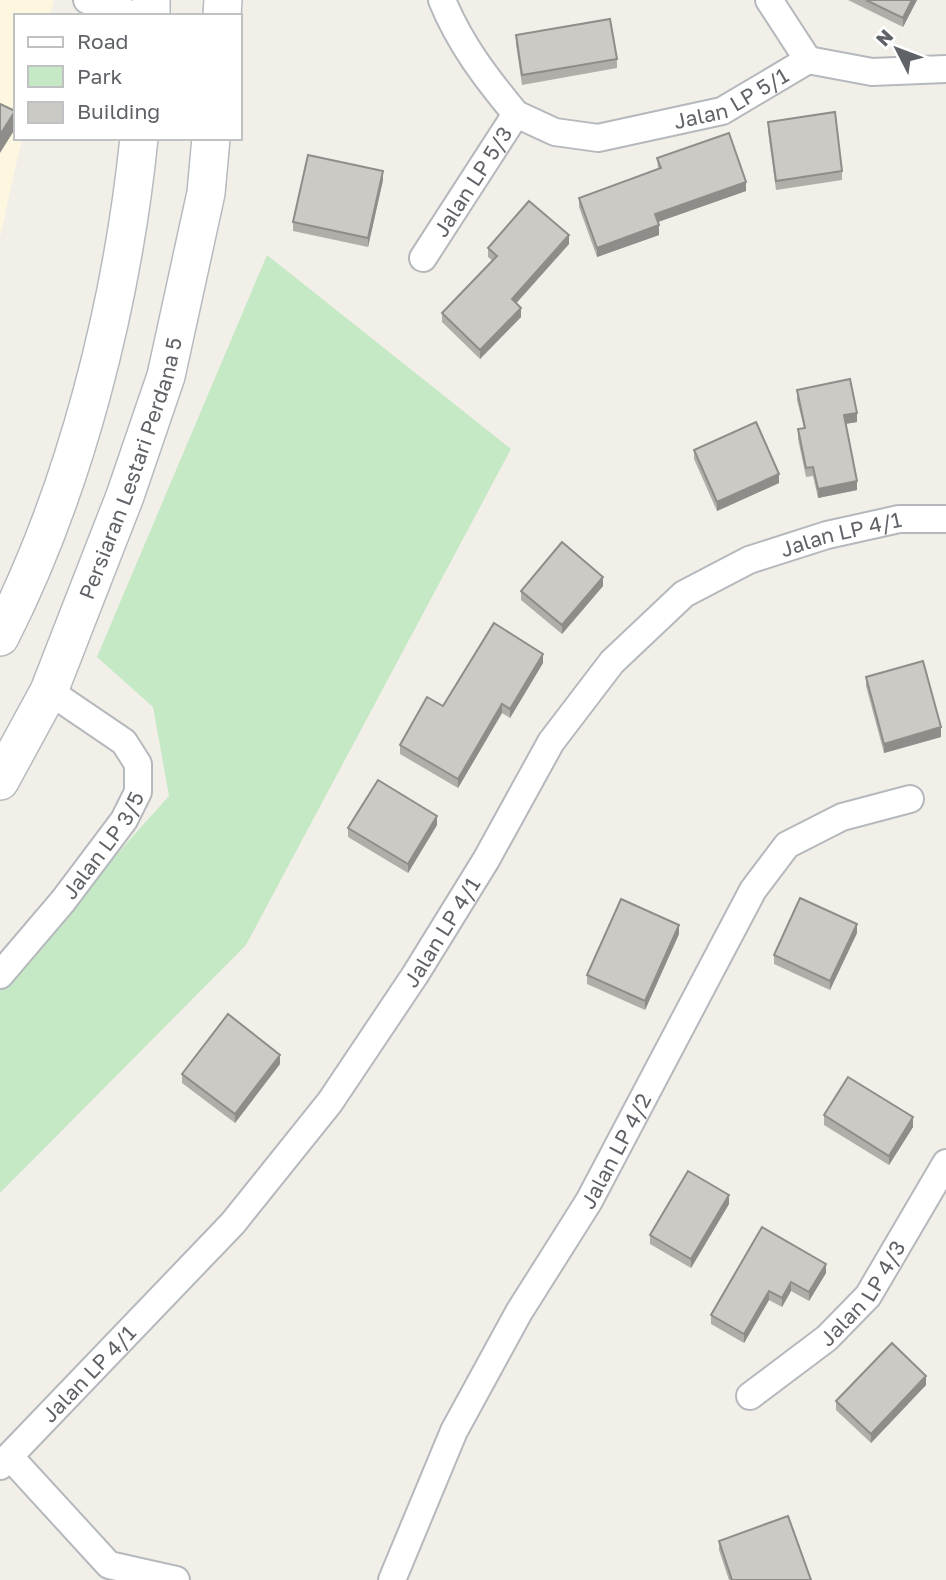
<svg xmlns="http://www.w3.org/2000/svg" width="946" height="1580" font-family="'Golos Text',sans-serif">
  <rect width="100%" height="100%" fill="#f1efe8"/>
  <path fill="#fef7e0" d="M0,0H54L50,16H16V138H22L0,237Z"/>
  <path fill="#c5e8c5" d="M267,255L511,449L246,945L0,1193V984L169,796L153,707L97,657Z"/>
  <g fill="none" stroke-linecap="round" stroke-linejoin="round">
    <defs>
      <g id="street">
        <path d="M87,0L137,16"/>
        <path d="M769,0L808,60"/>
        <path id="s1" d="M516,114L555,132L598,138L722,111L808,60L872,72L946,69"/>
        <path id="s2" d="M423,258L516,114C486,78 460,44 442,0"/>
        <path id="s3" d="M0,975L63,901L124,820L138,792V764L124,742L49,691"/>
        <path id="s4" d="M750,1396L827,1338L868,1296L946,1163"/>
        <path d="M10,1457L109,1565L176,1580"/>
        <path id="s5" d="M0,1466L233,1223L330,1102L415,975L486,860L551,742L612,662L684,594L749,560L827,535L899,519H946"/>
        <path id="s6" d="M392,1580L454,1431L519,1312L589,1201L753,890L787,845L842,817L910,799"/>
      </g>
      <g id="secondary">
        <path d="M151,0V16"/>
        <path d="M222,16L223,0"/>
        <path d="M0,637C76,488 122,304 139,138"/>
        <path id="s7" d="M0,781L49,691L125,496L166,376L206,193L211,138"/>
      </g>
    </defs>
    <use href="#street" stroke="#b5b8bc" stroke-width="30"/>
    <use href="#secondary" stroke="#b6babf" stroke-width="40"/>
    <use href="#street" stroke="#fff" stroke-width="26"/>
    <use href="#secondary" stroke="#fff" stroke-width="37"/>
  </g>
  <path fill="#afaea9" d="M848,0H917L903,27Z
    M516,35L617,59V68L522,85L516,44Z
    M768,122L842,171V180L776,190L768,131Z
    M657,158L746,191L658,222L659,235L597,257L579,207V198L658,169Z
    M383,180L368,247L293,231V222Z
    M569,244L516,303L521,317L480,359L442,322V313L493,261L488,257V248Z
    M797,390L857,422L846,424L857,490L818,498L813,476L806,477L798,439V429L804,428L797,400Z
    M694,450L779,483L717,511L694,459Z
    M603,586L562,634L521,600V591Z
    M543,663L510,718L502,713L458,788L400,754V745L443,706Z
    M866,677L941,737L884,753L866,686Z
    M437,825L408,873L348,837V828Z
    M857,933L830,990L774,964V955Z
    M679,934L645,1010L587,984V975Z
    M280,1064L235,1123L182,1083V1074Z
    M824,1115L913,1127L889,1165L824,1125Z
    M729,1204L691,1268L650,1244V1235Z
    M762,1227L826,1273L809,1301L791,1291L782,1307L769,1300L744,1343L711,1324V1315Z
    M926,1385L871,1443L836,1410V1401Z
    M719,1541L811,1580H729L719,1550Z"/>
  <path fill="#8f8d8a" d="M912,0H917L903,27V18Z
    M15,111V129L0,153V135Z
    M383,171V180L368,247V238Z
    M746,182V191L655,223V214Z
    M659,225V235L597,257V248Z
    M569,235V244L512,308V299Z
    M521,308V317L480,359V350Z
    M857,413V422L844,424V415Z
    M779,474V483L717,511V502Z
    M857,481V490L818,498V489Z
    M603,577V586L562,634V625Z
    M543,654V663L510,718V709Z
    M502,704V713L458,788V779Z
    M941,727V737L884,753V744Z
    M437,816V825L408,873V864Z
    M857,924V933L830,990V981Z
    M679,925V934L645,1010V1001Z
    M280,1055V1064L235,1123V1114Z
    M913,1117V1127L889,1165V1156Z
    M729,1195V1204L691,1268V1259Z
    M826,1264V1273L809,1301V1292Z
    M791,1282V1291L782,1307V1298Z
    M769,1291V1300L744,1343V1334Z
    M926,1376V1385L871,1443V1434Z"/>
  <path fill="#cccac5" stroke="#8f8d8a" stroke-width="2" d="M866,0H912L903,18Z
    M610,19L617,59L522,75L516,35Z
    M0,104L15,111L0,135Z
    M835,112L842,171L776,181L768,122Z
    M729,133L746,182L655,214L659,225L597,248L579,198L661,168L657,158Z
    M308,155L383,171L368,238L293,222Z
    M529,201L569,235L512,299L521,308L480,350L442,313L497,256L488,248Z
    M850,379L857,413L844,415L857,481L818,489L813,467L806,468L798,429L805,428L797,390Z
    M756,422L779,474L717,502L694,450Z
    M562,542L603,577L562,625L521,591Z
    M494,623L543,654L510,709L502,704L458,779L400,745L427,697L443,706Z
    M923,661L941,727L884,744L866,677Z
    M378,780L437,816L408,864L348,828Z
    M800,898L857,924L830,981L774,955Z
    M621,899L679,925L645,1001L587,975Z
    M228,1014L280,1055L235,1114L182,1074Z
    M848,1077L913,1117L889,1156L824,1115Z
    M688,1171L729,1195L691,1259L650,1235Z
    M762,1227L826,1264L809,1292L791,1282L782,1298L769,1291L744,1334L711,1315Z
    M892,1343L926,1376L871,1434L836,1401Z
    M788,1516L811,1580H732L719,1541Z"/>
  <g text-anchor="middle" dominant-baseline="central" stroke-width="5" stroke-linejoin="round" paint-order="stroke">
    <g font-size="21" fill="#5f6368" stroke="#fff">
      <text stroke="none"><textPath href="#s1" startOffset="226">Jalan LP 5/1</textPath></text>
      <text stroke="none"><textPath href="#s2" startOffset="91">Jalan LP 5/3</textPath></text>
      <text stroke="none"><textPath href="#s7" startOffset="340">Persiaran Lestari Perdana 5</textPath></text>
      <text stroke="none"><textPath href="#s5" startOffset="1283">Jalan LP 4/1</textPath></text>
      <text stroke="none"><textPath href="#s3" startOffset="166">Jalan LP 3/5</textPath></text>
      <text stroke="none"><textPath href="#s5" startOffset="695">Jalan LP 4/1</textPath></text>
      <text stroke="none"><textPath href="#s6" startOffset="485">Jalan LP 4/2</textPath></text>
      <text stroke="none"><textPath href="#s4" startOffset="154">Jalan LP 4/3</textPath></text>
      <text stroke="none"><textPath href="#s5" startOffset="128">Jalan LP 4/1</textPath></text>
    </g>
  </g>
  <rect x="14" y="14" width="228" height="126" fill="#ffffff" stroke="#bfc1c3" stroke-width="2"/>
  <rect x="28" y="37" width="35" height="10" fill="#ffffff" stroke="#bfc1c3" stroke-width="2"/>
  <text x="77" y="49" font-size="21" fill="#5f6368">Road</text>
  <rect x="28" y="66" width="35" height="21" fill="#c5e8c5" stroke="#bfc1c3" stroke-width="2"/>
  <text x="77" y="84" font-size="21" fill="#5f6368">Park</text>
  <rect x="28" y="102" width="35" height="21" fill="#cccac5" stroke="#bfc1c3" stroke-width="2"/>
  <text x="77" y="119" font-size="21" fill="#5f6368">Building</text>
  <g transform="translate(897 49) rotate(312)" stroke="#ffffff" stroke-width="5" paint-order="stroke">
  <path d="M0-5L12 26L0 18L-12 26Z" fill="#5f6368"/>
  <text y="-10" font-size="19" font-weight="bold" text-anchor="middle" fill="#5f6368">N</text>
  </g>
</svg>
